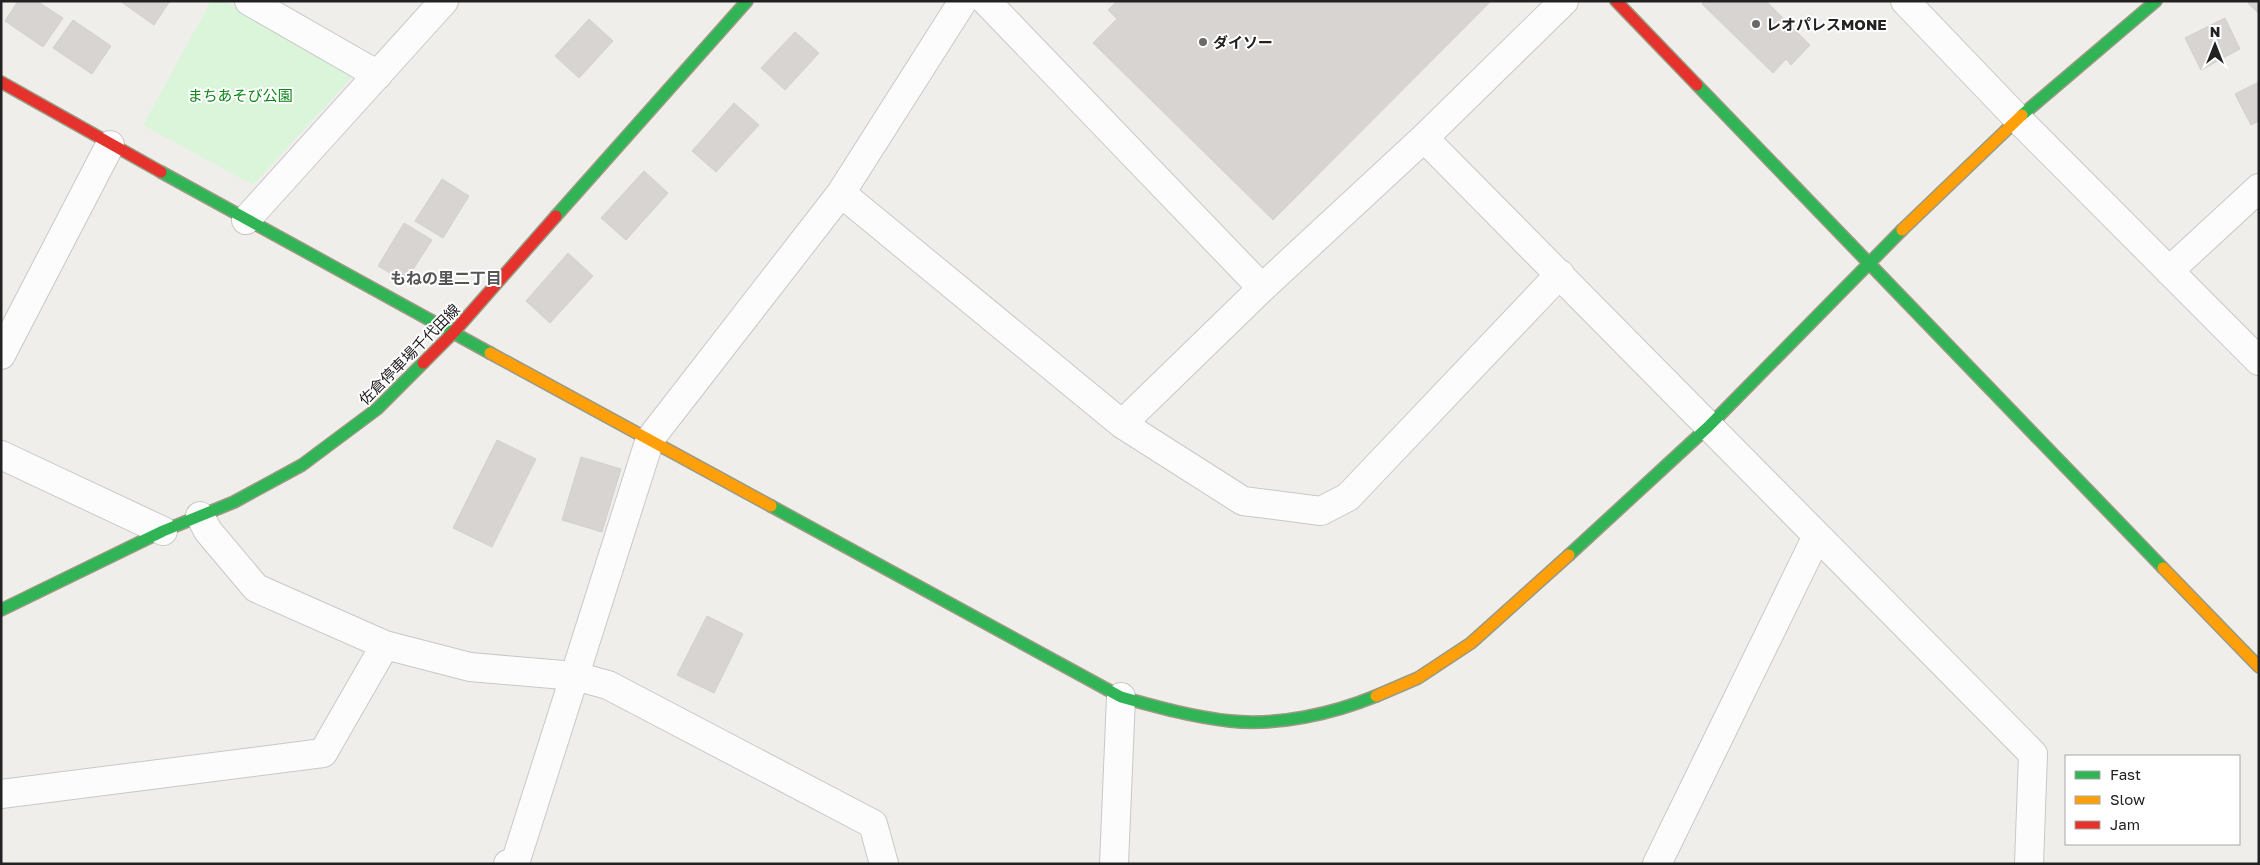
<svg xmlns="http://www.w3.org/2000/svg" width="2260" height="865" font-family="'Golos Text','Noto Sans JP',sans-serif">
  <rect width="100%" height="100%" fill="#f0eeeb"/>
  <path fill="#daf5da" d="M211,1H224L354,75L253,185L143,125Z"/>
  <path fill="#d7d4d2" stroke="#d3d0cc" d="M18,1H37L63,18L43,47L5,21Z
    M120,1H170L154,25Z
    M1117,1H1491L1273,220L1093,43L1117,19L1108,10Z
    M1704,1H1766L1810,45L1791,65L1786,59L1773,73L1702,4Z
    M2250,1H2259V14L2248,3Z
    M2225,18L2240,49L2201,70L2185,38Z
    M589,19L613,41L579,78L555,56Z
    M73,20L111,46L92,74L53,48Z
    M795,32L819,53L785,90L761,68Z
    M2259,82V121L2251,125L2235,94Z
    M734,103L759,125L716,172L692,151Z
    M644,171L668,193L626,240L601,218Z
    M442,179L469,196L443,238L415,221Z
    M404,223L432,240L405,282L378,266Z
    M568,253L593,276L550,323L526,301Z
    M497,440L536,459L492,547L453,528Z
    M581,457L621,469L602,532L562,520Z
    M707,616L743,634L714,693L677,675Z"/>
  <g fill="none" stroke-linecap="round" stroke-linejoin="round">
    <defs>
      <path id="street" d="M249,1L378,75
        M986,1L1262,288
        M1905,1L2018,119L2259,361
        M1424,138L2033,754L2029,864
        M841,193L1122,424L1243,501L1321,511L1348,497L1560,274
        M246,220L444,1
        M2169,271L2259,188
        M1,355L110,145
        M1122,424L1262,288L1424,138L1564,1
        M1,455L163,531
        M200,516L208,531L256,588L385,645L470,667L575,676L608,685L873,824L884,864
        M1,794L323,753L385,645
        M508,864L516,860L650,439L841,193L963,1
        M1114,864L1121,697
        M1657,864L1817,536"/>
      <path id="fast" d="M1697,85L2163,568
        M2022,115L2156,1
        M161,172L490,353
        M556,216L747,1
        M771,506L1121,697C1157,707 1193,717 1230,721C1278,726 1332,714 1376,696
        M1569,555L1708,427L1902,230
        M1,610L163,531L234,502L302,465L377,409L423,363"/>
      <path id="slow" d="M1902,230L2022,115
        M490,353L771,506
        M2163,568L2259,667
        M1376,696L1418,678L1471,643L1569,555"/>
      <path id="jam" d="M1616,1L1697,85
        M1,82L161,172
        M423,363L453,333L556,216"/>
    </defs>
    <use href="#street" stroke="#c9c8c7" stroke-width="30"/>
    <use href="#fast" stroke="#999a82" stroke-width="14"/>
    <use href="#slow" stroke="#999a82" stroke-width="14"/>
    <use href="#jam" stroke="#999a82" stroke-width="14"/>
    <use href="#street" stroke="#fdfcfc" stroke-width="28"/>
    <use href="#fast" stroke="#30b455" stroke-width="11"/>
    <use href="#slow" stroke="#ff9f0a" stroke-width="11"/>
    <use href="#jam" stroke="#e5322d" stroke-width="11"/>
  </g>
  <g fill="#6a6968" stroke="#fff" stroke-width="2">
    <circle cx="1756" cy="24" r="5"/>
    <circle cx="1203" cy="42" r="5"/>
  </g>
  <g text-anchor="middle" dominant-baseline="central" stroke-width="4" stroke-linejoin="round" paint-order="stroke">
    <g font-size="15" font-weight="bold" fill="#222" stroke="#fff" text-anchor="start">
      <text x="1766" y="24">レオパレスMONE</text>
      <text x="1213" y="42">ダイソー</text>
    </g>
    <g font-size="15" fill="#0c8416" stroke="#fff">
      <text x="240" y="95">まちあそび公園</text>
    </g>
    <g font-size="15" fill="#222" stroke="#fff">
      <text transform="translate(409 354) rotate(-45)">佐倉停車場千代田線</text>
    </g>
    <g font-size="16" font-weight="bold" fill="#555" stroke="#fff">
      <text x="446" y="278">もねの里二丁目</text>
    </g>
  </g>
  <rect width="2260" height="865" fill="none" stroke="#222222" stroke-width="5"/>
  <rect x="2065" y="755" width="175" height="90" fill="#ffffff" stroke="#a7a7a7"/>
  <rect x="2075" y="771" width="25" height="8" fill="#30b455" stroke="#a7a7a7"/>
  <text x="2110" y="780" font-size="15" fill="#222222">Fast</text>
  <rect x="2075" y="796" width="25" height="8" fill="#ff9f0a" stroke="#a7a7a7"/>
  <text x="2110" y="805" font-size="15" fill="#222222">Slow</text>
  <rect x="2075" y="821" width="25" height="8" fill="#e5322d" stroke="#a7a7a7"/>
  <text x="2110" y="830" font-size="15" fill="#222222">Jam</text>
  <g transform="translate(2215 45)" stroke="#ffffff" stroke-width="4" paint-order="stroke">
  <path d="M0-4L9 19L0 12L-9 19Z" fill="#222222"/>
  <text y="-8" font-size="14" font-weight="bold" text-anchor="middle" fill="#222222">N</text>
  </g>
</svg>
